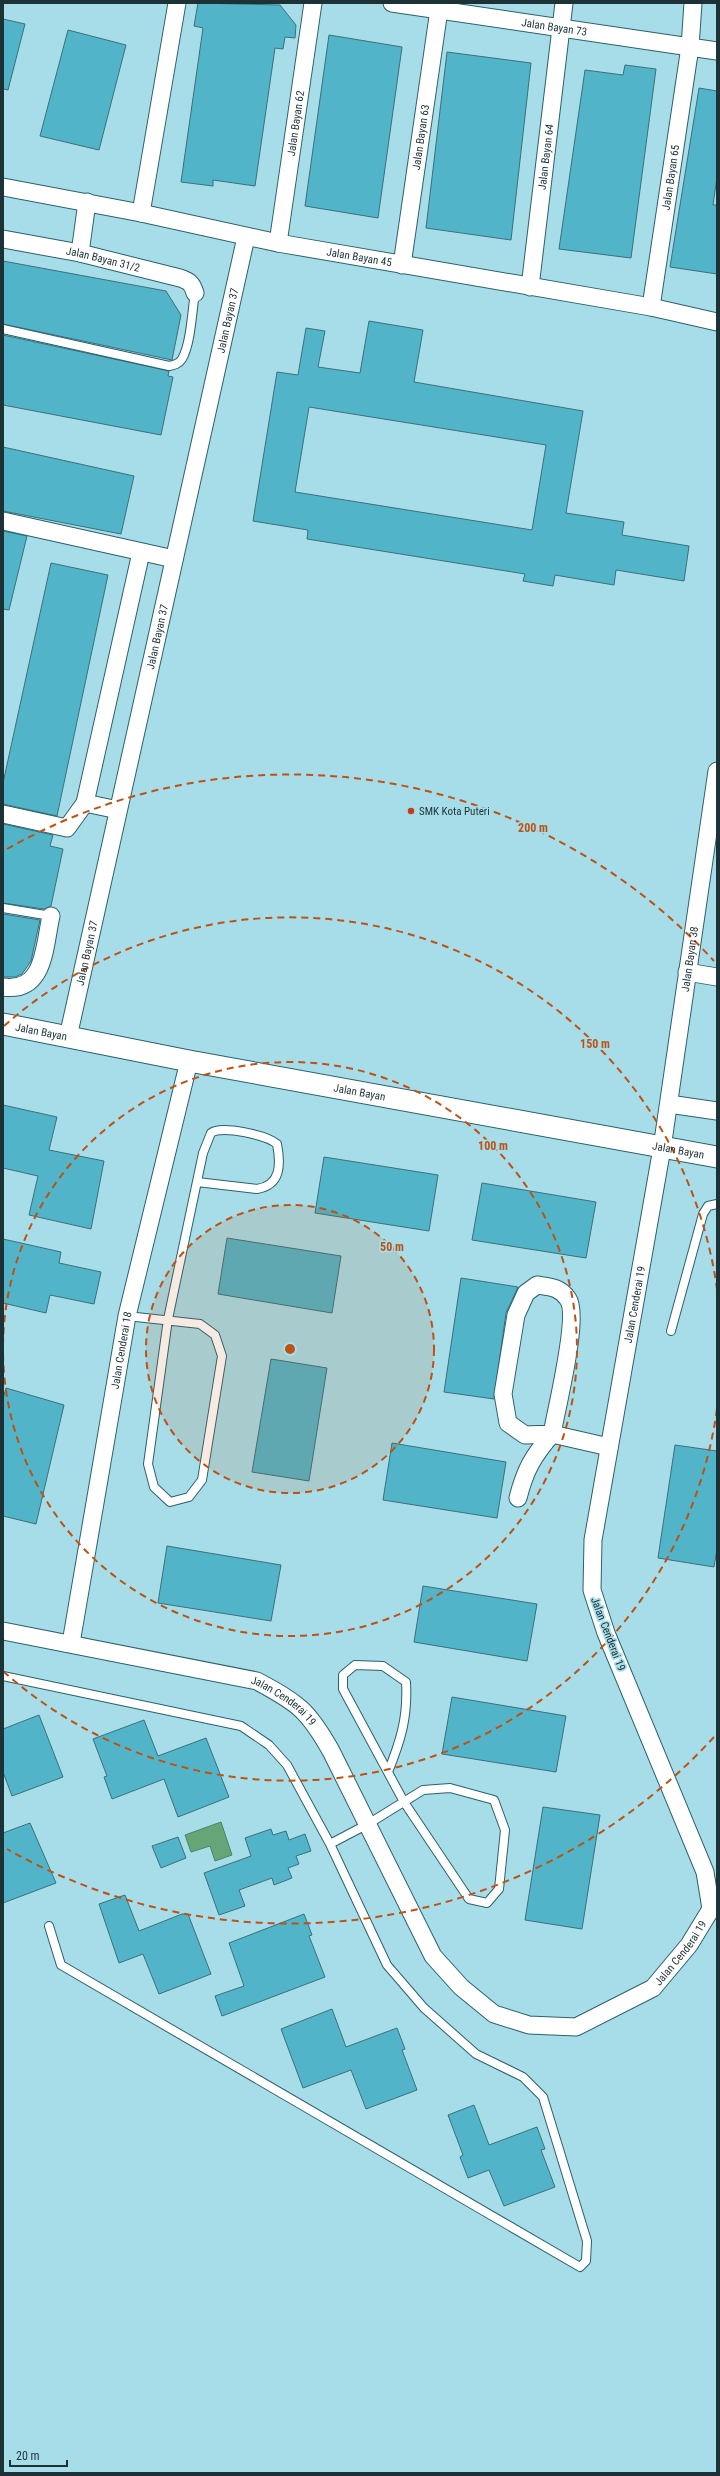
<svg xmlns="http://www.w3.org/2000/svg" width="720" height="2476" font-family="'Roboto Condensed',sans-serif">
  <rect width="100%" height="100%" fill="#a6dde9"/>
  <path fill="#65a678" stroke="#4f8364" d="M221,1822L232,1855L215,1861L210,1846L191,1852L185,1835Z"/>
  <path fill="#52b4c8" stroke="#3b707a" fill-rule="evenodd" d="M198,3L280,5L296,25L295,38L285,37L283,49L275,48L255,186L213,180V186L181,182L203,28L194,26Z
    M3,19L25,24L8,90L3,89Z
    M68,30L126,45L99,150L40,136Z
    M329,35L402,47L378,218L305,206Z
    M447,52L531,63L511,240L426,228Z
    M625,65L656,69L631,258L559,249L585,70L623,75Z
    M699,88L717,91V177L713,205H717V274L670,267Z
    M3,261L166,291L181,315L172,360L3,324Z
    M369,321L423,330L414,382L583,411L566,513L624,522L622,535L689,546L684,581L616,570L614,585L555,575L553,586L523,581L525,574L307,539L308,530L253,521L277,372L298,375L306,328L325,331L318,367L360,373ZM309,407L546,445L532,530L295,492Z
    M3,335L169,371L168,376L173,377L161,435L3,405Z
    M3,447L134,476L121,534L3,511Z
    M3,531L27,536L9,610L3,609Z
    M51,563L108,575L57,816L3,804V783Z
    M3,824L53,835L50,846L63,849L51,906L44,909L3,903Z
    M3,914L40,920L31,961L22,974L15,977H3Z
    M3,1105L57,1117L49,1150L104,1161L91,1229L29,1215L38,1176L3,1168Z
    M324,1157L438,1175L429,1231L315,1213Z
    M482,1183L596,1202L586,1258L472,1240Z
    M227,1238L341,1256L332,1313L218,1294Z
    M3,1239L61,1252L59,1263L101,1272L94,1304L50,1295L46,1313L3,1303Z
    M461,1278L518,1287L506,1313L494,1399L444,1392Z
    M271,1359L327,1368L309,1481L252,1472Z
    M6,1388L64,1405L36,1524L3,1516V1399Z
    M392,1443L506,1462L497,1518L383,1500Z
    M675,1445L717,1451V1549L714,1567L658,1558Z
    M167,1546L281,1565L271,1621L158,1603Z
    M423,1586L537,1604L527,1661L414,1642Z
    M452,1697L566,1716L556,1772L442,1754Z
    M39,1715L63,1777L12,1796L3,1772V1729Z
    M144,1720L158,1756L206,1738L229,1797L178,1817L164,1779L112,1799L104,1777L107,1776L93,1739Z
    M543,1807L600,1815L582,1929L525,1920Z
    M30,1823L56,1883L3,1903V1833Z
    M271,1829L273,1835L286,1831L289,1840L305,1834L311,1851L296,1856L299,1864L288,1868L292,1878L274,1885L272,1878L239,1890L245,1906L219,1915L204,1873L251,1856L245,1838Z
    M178,1837L186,1858L161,1868L152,1846Z
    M125,1895L139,1931L182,1914H188L211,1974L159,1994L143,1954L119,1963L99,1904Z
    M304,1914L312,1935L309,1936L325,1977L222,2016L215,1996L244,1986L229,1943Z
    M332,2009L346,2047L397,2028L405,2049L402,2050L417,2090L366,2109L351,2070L303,2088L281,2029Z
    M474,2105L489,2145L537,2127L545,2149L541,2150L555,2187L504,2206L489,2170L468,2178L460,2157L463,2155L448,2115Z"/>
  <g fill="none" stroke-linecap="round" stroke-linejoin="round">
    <defs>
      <path id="service" d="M3,329L169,366C174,365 179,364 182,359C191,344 192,310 195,293
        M3,908L51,916
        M127,1316L200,1324L215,1335L222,1356L202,1480L189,1497L170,1502L154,1487L148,1464L168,1319L203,1153L211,1133C221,1125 267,1135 277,1144C281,1165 281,1185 257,1189L197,1182
        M671,1331L703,1214L708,1206L717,1204
        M3,1676L241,1726L269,1745L287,1765L330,1844L387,1965L424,2008L476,2054L523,2077L543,2097L587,2241L586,2261L580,2267L61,1965L49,1926
        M330,1844L368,1824L423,1790L450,1788L494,1800L505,1830L499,1889L487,1903L469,1899L404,1802L343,1689V1675L355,1665L383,1666L406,1682C408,1717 401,1740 388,1772"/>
      <g id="minor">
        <path id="s1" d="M392,3L717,51"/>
        <path id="s2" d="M3,187L141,213L278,243L651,307L717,322"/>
        <path d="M141,213L177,3"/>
        <path id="s3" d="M3,239L80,253L180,278C189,281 192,283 195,293"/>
        <path id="s4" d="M278,243L313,3"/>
        <path d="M80,253L87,202"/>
        <path id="s5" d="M402,265L440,3"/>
        <path id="s6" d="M530,287L564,3"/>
        <path id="s7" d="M651,307L690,47L693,3"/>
        <path d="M3,521L174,559"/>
        <path d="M118,810L85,803L140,557"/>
        <path d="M3,814L67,828L85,803"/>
        <path d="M687,972L717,977"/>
        <path d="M3,987C45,993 44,947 51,916"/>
        <path id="s8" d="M68,1037L246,237"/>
        <path d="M669,1104L717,1111"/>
        <path d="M537,1285C550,1287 560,1287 568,1299C580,1316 556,1410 552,1434L525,1435L508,1423L503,1394L516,1315L526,1293Z"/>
        <path d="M518,1498C525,1470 533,1456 552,1434L609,1447"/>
        <path id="s9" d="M3,1631L257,1681C298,1703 308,1710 331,1751L433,1956L461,1987L494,2014L529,2025L576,2027L653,1988L689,1945L711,1909L705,1872L606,1633L592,1590L593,1540L662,1148L717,771"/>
        <path id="s10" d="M71,1643L127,1316L189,1061"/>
      </g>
      <g id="tertiary">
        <path id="s11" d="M3,1024L189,1061L717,1157"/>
      </g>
    </defs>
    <use href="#service" stroke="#2c616b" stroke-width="10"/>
    <use href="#minor" stroke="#2c616b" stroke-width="19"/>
    <use href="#tertiary" stroke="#2c616b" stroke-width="23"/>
    <use href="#service" stroke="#fff" stroke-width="8"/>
    <use href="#minor" stroke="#fff" stroke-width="17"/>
    <use href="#tertiary" stroke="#fff" stroke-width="21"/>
  </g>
  <circle cx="290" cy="1349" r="144" fill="#bf5114" fill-opacity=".12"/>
  <g fill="none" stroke="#bf5114" stroke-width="2" stroke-dasharray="7 5">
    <circle cx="290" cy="1349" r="144"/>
    <path d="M3 1346A287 287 0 1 1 3 1352"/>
    <path d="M717 1409A431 431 0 0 1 4 1672M4 1026A431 431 0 0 1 717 1289"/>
    <path d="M714 1737A575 575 0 0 1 7 1849M7 849A575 575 0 0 1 714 961"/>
  </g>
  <circle fill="#c63a22" stroke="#a6dde9" stroke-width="1.5" cx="411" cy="811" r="4"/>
  <g text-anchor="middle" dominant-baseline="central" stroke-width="3.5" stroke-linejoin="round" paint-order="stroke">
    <g font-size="11" fill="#1c3236" stroke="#a6dde9">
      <text stroke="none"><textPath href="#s1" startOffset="164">Jalan Bayan 73</textPath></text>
      <text stroke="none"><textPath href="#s4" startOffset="121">Jalan Bayan 62</textPath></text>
      <text stroke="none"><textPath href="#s5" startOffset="129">Jalan Bayan 63</textPath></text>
      <text stroke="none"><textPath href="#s6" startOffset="131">Jalan Bayan 64</textPath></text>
      <text stroke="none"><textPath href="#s7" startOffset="131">Jalan Bayan 65</textPath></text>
      <text stroke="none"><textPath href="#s2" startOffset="363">Jalan Bayan 45</textPath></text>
      <text stroke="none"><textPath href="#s3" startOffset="102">Jalan Bayan 31/2</textPath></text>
      <text stroke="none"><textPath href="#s8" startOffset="734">Jalan Bayan 37</textPath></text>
      <text stroke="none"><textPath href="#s8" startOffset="410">Jalan Bayan 37</textPath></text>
      <text stroke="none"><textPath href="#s8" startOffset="86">Jalan Bayan 37</textPath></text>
      <text stroke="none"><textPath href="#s9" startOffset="1925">Jalan Bayan 38</textPath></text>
      <text stroke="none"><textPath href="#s11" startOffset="39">Jalan Bayan</textPath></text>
      <text stroke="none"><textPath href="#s11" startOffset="363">Jalan Bayan</textPath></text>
      <text stroke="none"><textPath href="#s11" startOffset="687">Jalan Bayan</textPath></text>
      <text stroke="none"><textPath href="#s9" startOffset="1575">Jalan Cenderai 19</textPath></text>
      <text stroke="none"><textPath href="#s10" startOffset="297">Jalan Cenderai 18</textPath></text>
      <text transform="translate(608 1634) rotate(69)">Jalan Cenderai 19</text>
      <text stroke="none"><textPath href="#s9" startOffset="292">Jalan Cenderai 19</textPath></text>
      <text stroke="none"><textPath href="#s9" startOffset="891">Jalan Cenderai 19</textPath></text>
    </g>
    <g font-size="11" fill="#1c3236" stroke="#a6dde9" text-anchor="start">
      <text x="419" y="811">SMK Kota Puteri</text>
    </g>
  </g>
  <circle cx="290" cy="1349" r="6" fill="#bf5114" stroke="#a6dde9" stroke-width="2"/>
  <g font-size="12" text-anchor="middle" font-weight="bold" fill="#bf5114" stroke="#a6dde9" stroke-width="3.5" stroke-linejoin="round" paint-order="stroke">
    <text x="533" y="832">200 m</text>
    <text x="595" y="1048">150 m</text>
    <text x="493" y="1150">100 m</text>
    <text x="392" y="1251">50 m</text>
  </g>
  <rect width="720" height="2476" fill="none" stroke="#1c3236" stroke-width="8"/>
  <path d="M10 2460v6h57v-6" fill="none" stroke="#1c3236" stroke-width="2"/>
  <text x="16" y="2460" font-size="12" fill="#1c3236" stroke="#a6dde9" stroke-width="3" paint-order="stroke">20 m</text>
</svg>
